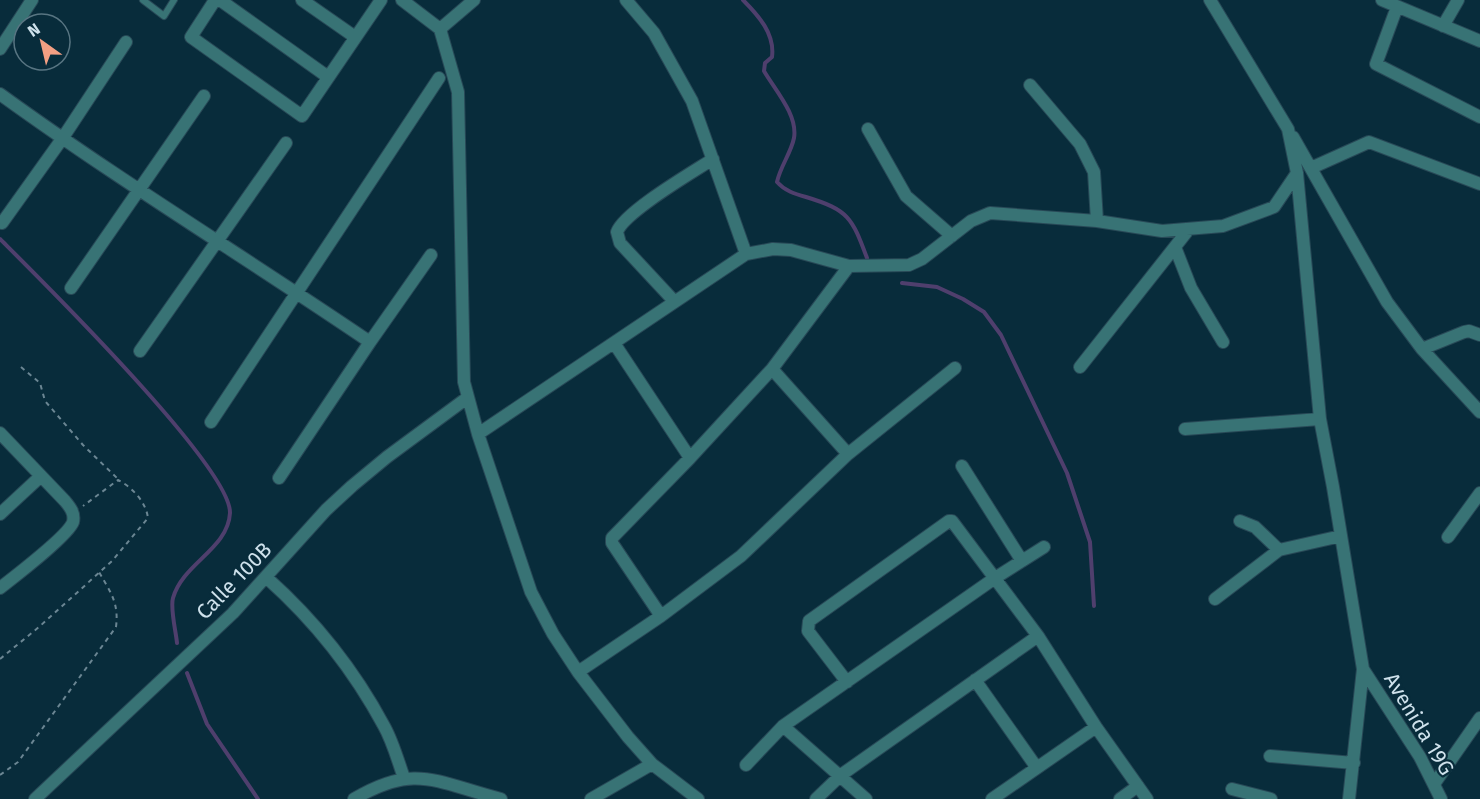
<svg xmlns="http://www.w3.org/2000/svg" width="1480" height="799" font-family="'Fira Sans',sans-serif">
  <rect width="100%" height="100%" fill="#082c3b"/>
  <g fill="none" stroke-linecap="round" stroke-linejoin="round">
    <path stroke="#4f3f6d" stroke-width="4" d="M743,0C759,16 775,34 772,57L765,63L764,71C775,90 798,115 794,138C791,153 780,167 777,182C785,191 795,194 806,197C849,210 852,218 867,258
      M0,239C40,279 231,467 230,513C228,549 183,563 173,598C170,608 176,632 177,643
      M902,283L937,287L963,299L984,312L1001,335L1067,473L1090,542L1094,606
      M187,673L207,724L258,799"/>
    <defs>
      <path id="lane" d="M143,0L164,16L174,0"/>
      <path id="street" d="M215,0L191,37L302,116L381,0
        M220,0L328,77
        M302,0L355,37
        M402,0L440,29L458,92L464,382L478,434L531,592L553,634L578,672L628,737L652,764L698,799
        M626,0L654,33L692,101L746,254
        M1210,0L1288,129L1297,173L1320,419L1333,487L1363,669L1349,799
        M1382,0L1480,41
        M1397,7L1376,64L1480,117
        M1443,26L1458,0
        M440,29L474,0
        M0,49L32,0
        M1030,85L1080,144L1094,172L1097,221
        M0,94C120,181 248,259 370,342L279,478
        M868,129L906,196L952,236
        M1293,137L1387,302L1422,349L1464,332L1469,331L1480,335
        M1311,168L1369,142L1480,184
        M2,223L62,139L126,42
        M1175,247L1191,288L1223,342
        M71,288L204,96
        M674,301L620,243L617,232C624,212 693,172 713,159
        M370,342L431,255
        M614,343L690,458
        M1422,349L1480,412
        M140,351L286,143
        M1080,367L1189,229
        M772,369L848,454
        M211,422L439,78
        M1185,429L1320,419
        M0,433L65,501C70,507 75,513 73,522C68,536 14,577 0,588
        M478,434L746,254L773,249L791,250L849,266L909,265L922,259L971,221L990,213L1097,221L1162,231L1223,226L1274,207L1297,173
        M962,466L1022,561
        M0,514L41,476
        M1240,521L1255,527L1279,550
        M1448,537L1480,493
        M267,578C314,620 354,670 384,726C393,742 398,761 404,778
        M1215,599L1279,550L1341,536
        M661,616L612,543V538L690,458L772,369L849,266
        M1363,669L1420,757L1441,799
        M578,672L661,616L741,556L848,454L955,368
        M975,680L1037,768
        M847,682L808,631L809,621L949,521H952L1038,636L1096,727L1147,799
        M783,726L866,799
        M1270,756L1354,763
        M746,765L783,726L995,578L1044,547
        M1434,784L1480,718
        M1232,789L1271,799
        M35,799L233,613L326,510L352,486L387,457L467,398
        M354,799C416,762 437,783 501,799
        M591,799L652,764
        M816,799L841,775L1038,636
        M992,799L1096,727
        M1120,799L1138,786"/>
    </defs>
    <use href="#lane" stroke="#284957" stroke-width="8"/>
    <use href="#street" stroke="#284957" stroke-width="14"/>
    <path stroke="#6b8693" stroke-width="2" stroke-dasharray="4.5 4.5" stroke-linecap="butt" d="M21,367L40,383L45,401L83,445L118,479
      M0,659L39,627L112,561L148,518C146,502 132,487 118,480L83,506
      M0,775L18,762L116,627C119,603 111,593 99,572"/>
    <use href="#lane" stroke="#387375" stroke-width="6"/>
    <use href="#street" stroke="#387375" stroke-width="12"/>
  </g>
  <g text-anchor="middle" dominant-baseline="central" stroke-width="4.5" stroke-linejoin="round" paint-order="stroke">
    <g font-size="21" fill="#cfe2ec" stroke="#082c3b">
      <text transform="translate(234 581) rotate(-46)">Calle 100B</text>
      <text transform="translate(1419 724) rotate(59)">Avenida 19G</text>
    </g>
  </g>
  <g transform="translate(42 42) rotate(326)"><circle r="28" fill="#082c3b" stroke="#587582" stroke-width="1.5"/>
  <path d="M0-4.5L10 22L0 15L-10 22Z" fill="#f39f83"/>
  <text y="-9" font-size="16" font-weight="bold" text-anchor="middle" fill="#cfe2ec">N</text>
  </g>
</svg>
